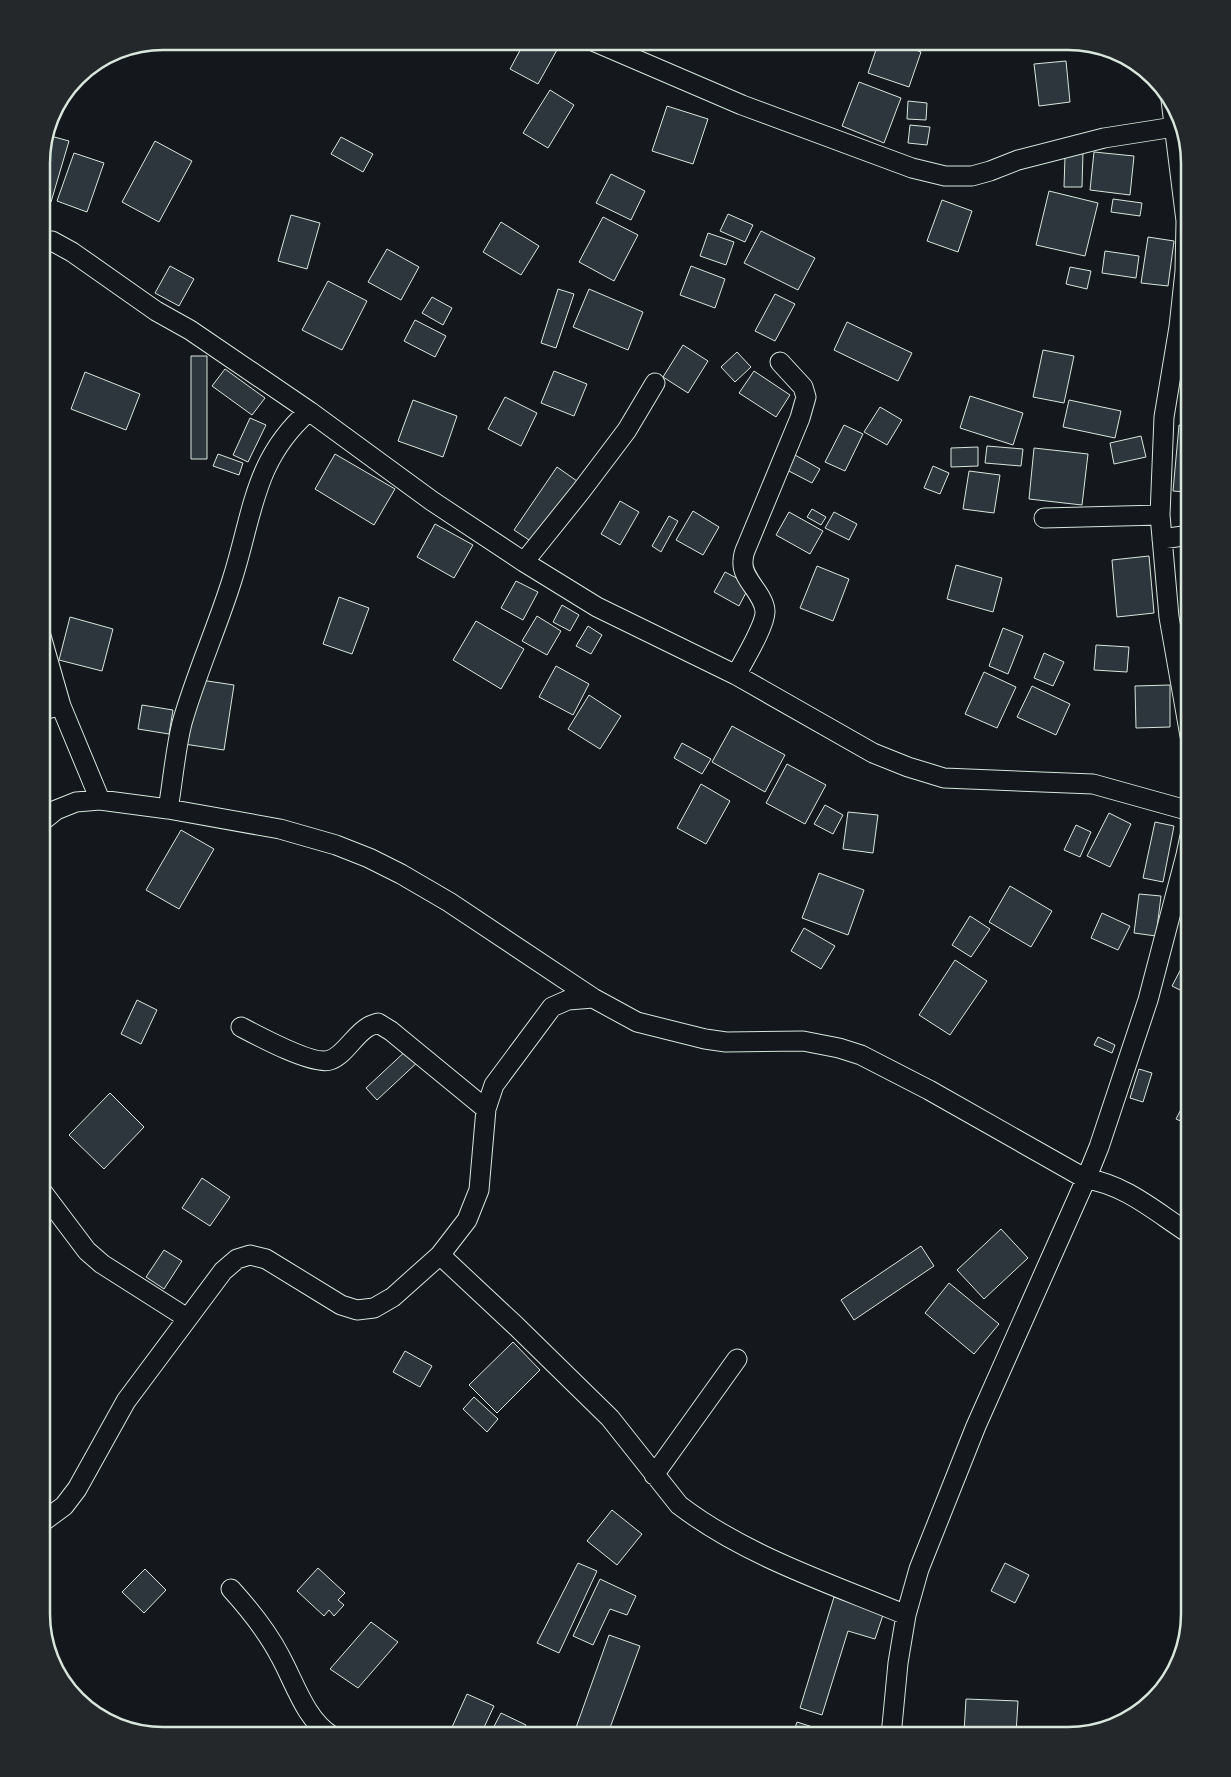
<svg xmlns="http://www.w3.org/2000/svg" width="1231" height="1777" font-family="'Archivo Narrow',sans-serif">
  <rect width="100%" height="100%" fill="#14181c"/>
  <path fill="#2c363c" stroke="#d8e6dc" d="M525,41H542L557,50L538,84L510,69Z
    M879,41H892L921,52L909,87L868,73Z
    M992,41H1048V44Z
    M1066,61L1070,102L1039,106L1034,64Z
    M859,82L901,98L884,143L842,126Z
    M550,90L574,105L548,148L523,133Z
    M908,101L927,103L926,120L907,119Z
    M667,106L708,119L693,164L652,151Z
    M910,125L930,127L927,145L908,143Z
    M47,135L69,141L51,202L41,199V155Z
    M341,137L373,154L363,172L331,154Z
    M155,141L192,161L159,222L122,202Z
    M1083,152L1082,187H1064L1065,157Z
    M1094,152L1134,156L1130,195L1090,190Z
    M74,153L104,163L87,212L57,201Z
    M611,174L645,191L631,220L596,203Z
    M1049,191L1098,203L1085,256L1036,245Z
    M1113,199L1142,203L1140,216L1111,212Z
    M942,200L972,211L958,252L927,241Z
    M728,214L753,225L745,242L720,231Z
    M291,215L320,223L307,269L278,261Z
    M603,217L638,235L614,281L579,262Z
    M501,222L539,246L521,275L483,252Z
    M761,231L815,258L798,290L744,263Z
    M708,233L734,242L726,265L700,256Z
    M1148,237L1174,241L1168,286L1141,283Z
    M387,249L419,267L401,300L368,282Z
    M1105,251L1139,256L1136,278L1102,273Z
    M170,266L194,279L179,306L155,293Z
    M691,266L725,279L715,308L680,295Z
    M1070,267L1091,271L1087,289L1066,284Z
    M328,281L367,301L342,350L302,330Z
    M558,289L574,294L556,348L541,343Z
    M589,289L643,312L628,350L573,327Z
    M775,294L795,304L775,341L755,331Z
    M432,297L452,308L443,325L422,313Z
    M415,320L446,336L435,357L404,341Z
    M847,322L912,353L898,381L834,350Z
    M683,345L708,361L688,393L663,377Z
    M1043,350L1074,356L1064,403L1033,397Z
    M1190,350V391L1181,389Z
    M737,352L751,367L735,382L721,367Z
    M191,356H207V459H191Z
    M225,369L265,398L252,415L212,386Z
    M554,371L587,384L574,416L541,403Z
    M754,371L790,395L776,417L739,393Z
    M85,372L140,394L126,430L71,409Z
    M970,396L1023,413L1013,445L960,428Z
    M505,397L537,413L521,446L488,429Z
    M413,400L457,416L443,457L398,441Z
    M1069,400L1121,411L1115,438L1063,427Z
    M880,407L902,420L887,445L864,432Z
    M250,418L266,425L248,462L233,455Z
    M844,425L863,434L845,471L825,462Z
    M1179,425L1190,426V453L1186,492L1173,491Z
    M1141,436L1146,457L1114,464L1110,443Z
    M987,446L1023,449L1021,466L985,463Z
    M978,447V466L951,467V448Z
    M1034,448L1088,454L1082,505L1029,499Z
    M218,454L243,463L239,475L213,466Z
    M335,454L395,489L374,525L315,489Z
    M795,455L820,469L812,483L787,470Z
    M933,466L949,473L940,494L924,488Z
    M557,467L577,481L535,544L514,530Z
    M969,471L1000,475L994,513L963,509Z
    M620,501L639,512L620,545L601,534Z
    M812,509L826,517L821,525L807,517Z
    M693,511L719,527L703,555L676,540Z
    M789,512L823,531L810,554L776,535Z
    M834,512L857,524L849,540L825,528Z
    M669,516L678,521L661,552L652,546Z
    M435,524L473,545L454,578L417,557Z
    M1149,556L1154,613L1117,617L1112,560Z
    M956,565L1002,578L993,612L947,599Z
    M817,566L849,579L833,621L800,608Z
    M725,572L750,585L739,606L714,592Z
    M516,581L538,592L523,620L501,608Z
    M339,597L369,608L352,654L323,644Z
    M562,605L579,615L570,631L553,622Z
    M537,616L561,631L547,655L522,641Z
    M70,617L113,629L102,671L59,660Z
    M476,621L524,649L501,689L453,660Z
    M588,626L602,635L591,654L576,646Z
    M1003,628L1023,636L1008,674L989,666Z
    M1096,645L1129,647L1127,672L1094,670Z
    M1044,653L1064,662L1053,686L1034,678Z
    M556,666L589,684L573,715L539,697Z
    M984,672L1016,687L997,728L965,714Z
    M194,679L234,685L224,750L184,744Z
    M1170,685V727L1136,728L1135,686Z
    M1032,686L1070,704L1056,735L1017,717Z
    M589,695L621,716L600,749L568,729Z
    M142,705L173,710L169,734L138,729Z
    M732,726L785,755L765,792L712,762Z
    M682,743L711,759L702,774L674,758Z
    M787,764L826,785L805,824L766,803Z
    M701,784L730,801L706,844L677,828Z
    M825,805L843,815L833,834L814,824Z
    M848,812L878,815L873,853L843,849Z
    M1109,813L1131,824L1110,867L1087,856Z
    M1155,822L1174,826L1163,882L1143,878Z
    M1076,825L1091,832L1080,857L1064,850Z
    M181,830L214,849L179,909L146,890Z
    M819,873L864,890L848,935L802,918Z
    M1010,886L1052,911L1031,947L989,922Z
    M1139,894L1161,896L1156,936L1134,933Z
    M1102,913L1130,926L1118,950L1091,938Z
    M970,916L990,929L971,957L952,945Z
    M804,928L835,946L821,969L791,951Z
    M955,960L987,981L950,1035L919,1015Z
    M1182,967L1190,971V995L1172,986Z
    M137,1000L157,1010L141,1044L121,1034Z
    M1098,1037L1115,1045L1112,1053L1094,1045Z
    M410,1047L421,1059L377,1100L366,1088Z
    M1139,1069L1152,1073L1143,1102L1130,1098Z
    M1190,1092V1125L1176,1119Z
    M110,1093L144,1127L104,1169L69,1135Z
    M202,1178L230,1197L210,1226L182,1208Z
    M1001,1229L1028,1258L984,1299L957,1270Z
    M921,1246L934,1266L854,1320L841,1300Z
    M164,1250L182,1261L164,1289L146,1277Z
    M949,1283L999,1324L974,1354L925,1313Z
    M513,1342L540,1370L497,1413L469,1385Z
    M405,1351L432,1366L420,1387L393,1372Z
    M474,1397L498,1419L487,1432L463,1409Z
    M612,1510L642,1534L617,1565L587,1541Z
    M578,1563L597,1571L559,1653L537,1643Z
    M1005,1563L1029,1575L1015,1603L991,1591Z
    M318,1568L345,1593L338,1600L344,1605L334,1616L329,1610L324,1616L297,1591Z
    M145,1569L166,1590L144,1613L122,1592Z
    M600,1579L636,1596L627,1615L610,1609L593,1645L573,1636Z
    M834,1597L884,1612L875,1639L848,1631L822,1715L800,1708Z
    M371,1622L398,1642L358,1688L330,1669Z
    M609,1635L640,1646L607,1736H573Z
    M467,1694L494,1706L480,1736H448Z
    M966,1699L1018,1701L1016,1734L964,1732Z
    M501,1713L526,1725L520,1736H489Z
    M797,1722L819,1729L817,1736H792Z"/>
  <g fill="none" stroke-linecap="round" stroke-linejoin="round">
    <defs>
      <path id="minor" d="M593,41L742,105L912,168L945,176H972L990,171L1018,160L1104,138L1174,127
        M1171,100L1186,221L1185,271L1179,327L1164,417L1160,515L1169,617L1190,736
        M41,242L52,241L72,252L156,311L190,330L309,411L432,501L524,562L597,607L736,675L873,753L908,767L944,778L1093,784L1190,811
        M1044,518L1160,515
        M1162,539L1190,535
        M524,562L581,491L627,430L655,383
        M41,636L61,706L100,800
        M736,675C743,662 766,624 765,611C764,593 741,579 743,561C743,556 745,550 747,546L800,418L806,397L803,387L780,362
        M41,710L61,706
        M168,809C173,781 175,751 182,723C196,674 217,628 232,580C253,515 253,460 309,411
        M41,822L56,810L76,802L100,800L168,809L280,829L336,845L369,858L401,874L449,902L593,998L637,1022L705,1039L726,1042L803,1041L839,1048L861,1055L929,1090L1086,1179C1125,1184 1157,1213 1190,1234
        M241,1027C258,1036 314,1066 330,1060C344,1056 355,1034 368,1027C371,1025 375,1024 378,1023L391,1031L486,1109
        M41,1190L87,1251L102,1264L187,1318
        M440,1255L516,1326L610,1418L679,1505C746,1556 829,1583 906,1615
        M654,1475L737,1359
        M41,1523L64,1506L77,1489L126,1401L223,1271L237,1259L250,1255L266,1259L341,1305L357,1310L374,1308L393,1297L440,1255L467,1220L479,1190L486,1109L494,1085L552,1007L568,1000L593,998
        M231,1589C250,1610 267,1631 280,1656C295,1683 305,1719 332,1736
        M891,1736L898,1663L906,1615L919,1569L976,1426L1086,1179L1099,1147L1148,1000L1186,855L1190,836"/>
    </defs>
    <use href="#minor" stroke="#d8e6dc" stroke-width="21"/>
    <use href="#minor" stroke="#14181c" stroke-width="19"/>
  </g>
  <path d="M0 0H1231V1777H0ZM163 50H1068A113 113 0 0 1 1181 163V1614A113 113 0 0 1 1068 1727H163A113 113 0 0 1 50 1614V163A113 113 0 0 1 163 50Z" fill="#24282b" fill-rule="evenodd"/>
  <path fill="none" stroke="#d8e6dc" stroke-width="2.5" d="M163 50H1068A113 113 0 0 1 1181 163V1614A113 113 0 0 1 1068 1727H163A113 113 0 0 1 50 1614V163A113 113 0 0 1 163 50Z"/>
</svg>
